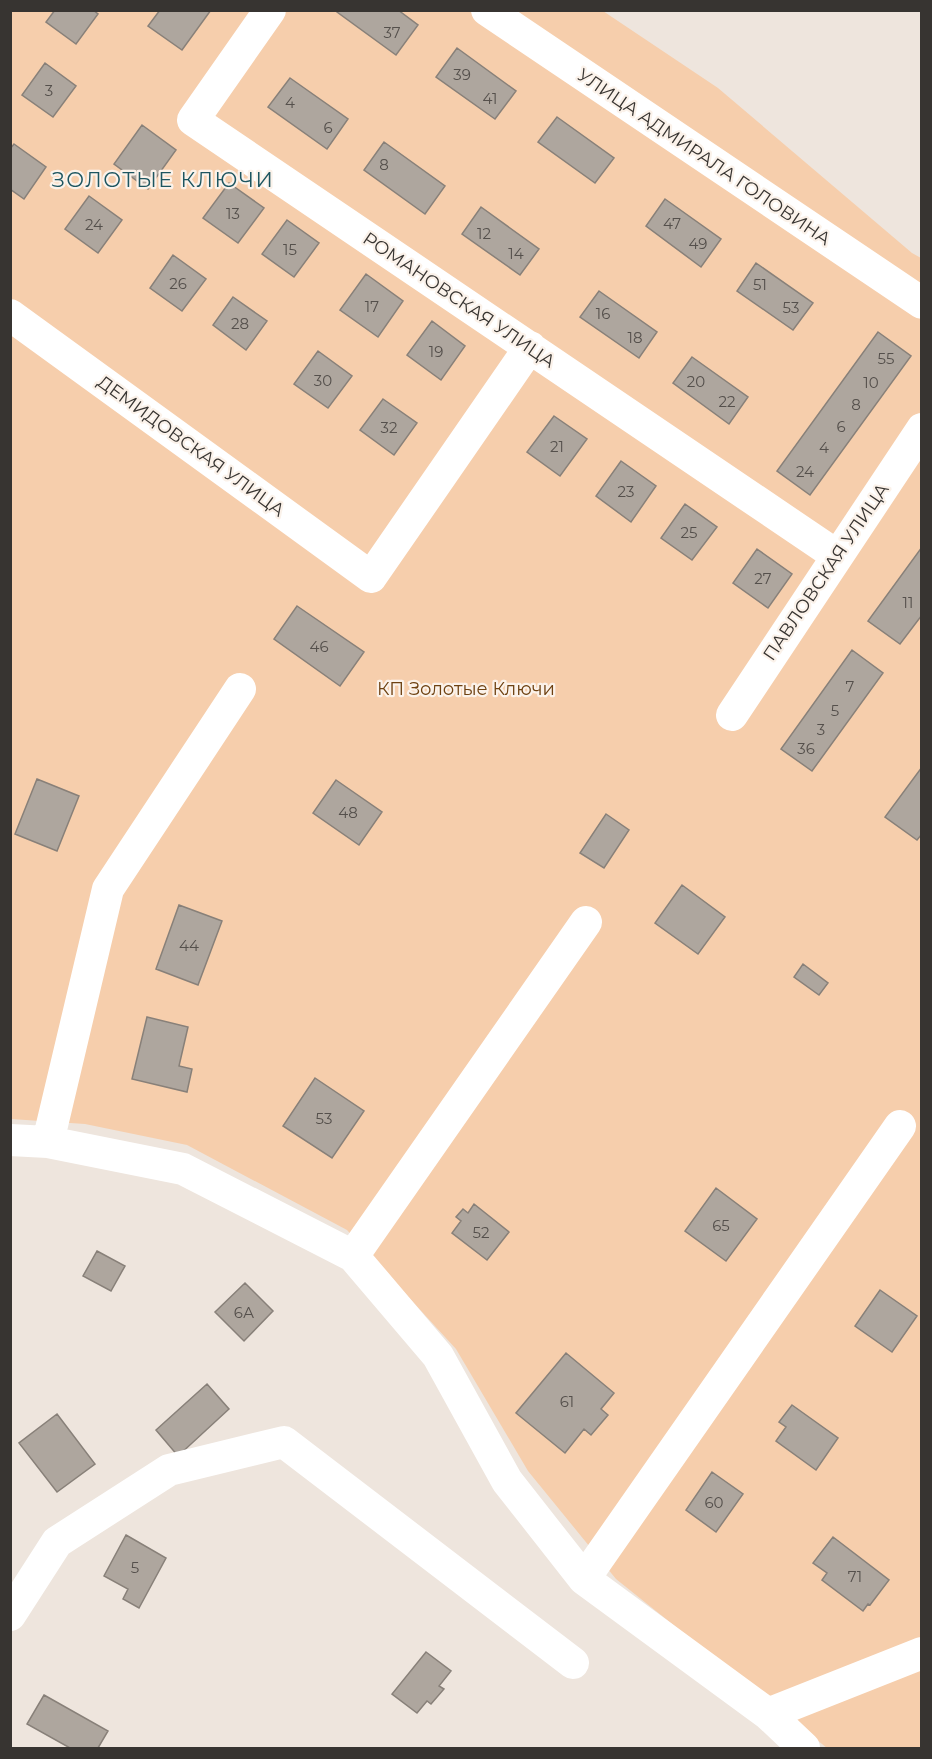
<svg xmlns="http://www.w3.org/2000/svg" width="932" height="1759" font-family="Montserrat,sans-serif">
  <rect width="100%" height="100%" fill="#eee5dd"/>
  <path fill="#f6ceac" d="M10,11H603L718,88L912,253L921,258V1748H827L616,1579L528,1471L456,1349L347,1230L187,1145L85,1124L11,1119Z"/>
  <path fill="#aea69e" stroke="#888079" stroke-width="1.5" d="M55,10H93L98,14L76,44L46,22Z
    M160,10H211L182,50L148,26Z
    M338,10H398L418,25L396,55L337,12Z
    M457,48L516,91L495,119L436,77Z
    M45,63L76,86L53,117L22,95Z
    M290,78L348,119L327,149L268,107Z
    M557,117L614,158L595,183L538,142Z
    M142,125L176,150L148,189L114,164Z
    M384,142L445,186L425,214L364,170Z
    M14,144L46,167L24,199L10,189V149Z
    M229,183L264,208L238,243L203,218Z
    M89,196L122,220L98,253L65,229Z
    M665,199L721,239L701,267L646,226Z
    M481,207L539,249L520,275L462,234Z
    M287,220L319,243L294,277L262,254Z
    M173,255L206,279L182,311L150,288Z
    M756,263L813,303L793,330L737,291Z
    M366,274L403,301L378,337L340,310Z
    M599,291L657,332L639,358L580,317Z
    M233,297L267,321L246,350L213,325Z
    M432,321L465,346L441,380L407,355Z
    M878,332L911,356L810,495L777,471Z
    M318,351L352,376L328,408L294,384Z
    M692,357L748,397L729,424L673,383Z
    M383,399L417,423L394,455L360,430Z
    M554,416L587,439L560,476L527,452Z
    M621,461L656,486L631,522L596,496Z
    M685,504L717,527L692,560L661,538Z
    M922,547V615L900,644L868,621Z
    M757,549L792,574L768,608L733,583Z
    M297,606L364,652L340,686L274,639Z
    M852,650L883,673L812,771L781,749Z
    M922,767V834L917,840L885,817Z
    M37,779L79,796L57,851L15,834Z
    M336,780L382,812L359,845L313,813Z
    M606,814L629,830L604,868L580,853Z
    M682,885L725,917L698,954L655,923Z
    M179,905L222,921L198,985L156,969Z
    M803,964L828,983L819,995L794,977Z
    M147,1017L188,1027L179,1066L192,1069L187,1092L132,1079Z
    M315,1078L364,1111L332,1158L283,1126Z
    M716,1188L757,1219L726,1261L685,1231Z
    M474,1204L509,1232L487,1260L452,1233L461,1221L456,1217L463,1209L468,1213Z
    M97,1251L125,1266L111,1291L83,1276Z
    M245,1283L273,1311L244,1341L215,1312Z
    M880,1290L917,1316L892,1352L855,1326Z
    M566,1353L614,1393L601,1409L608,1415L591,1435L584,1429L565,1453L516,1413Z
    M207,1384L229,1409L178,1456L156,1430Z
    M792,1405L838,1438L816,1470L776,1441L786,1427L779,1422Z
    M57,1414L95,1464L57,1492L19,1443Z
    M712,1472L743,1494L716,1532L686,1510Z
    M126,1535L166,1558L139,1608L123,1599L128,1589L104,1576Z
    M833,1537L889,1580L870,1605L868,1604L863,1611L822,1580L827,1573L813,1563Z
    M426,1652L451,1671L439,1686L444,1689L431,1704L427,1701L417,1713L392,1694Z
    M44,1695L108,1731L98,1748H70L27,1724Z"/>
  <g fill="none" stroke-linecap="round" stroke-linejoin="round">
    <path stroke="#fff" stroke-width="32" d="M270,10L193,120L836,555
      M487,10L922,303
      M10,315L371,577L530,347
      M732,715L922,429
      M10,1140L48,1142L183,1169L353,1256L438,1356L507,1481L584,1579L768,1714L804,1748
      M48,1142L108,889L240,689
      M353,1256L586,922
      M584,1579L900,1126
      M10,1615L57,1542L169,1470L284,1442L573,1663
      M768,1714L922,1653"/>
  </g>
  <g text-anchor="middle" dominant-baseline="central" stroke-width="4.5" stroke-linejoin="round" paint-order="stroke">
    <g font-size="15" fill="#55504c">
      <text x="392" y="32">37</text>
      <text x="462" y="74">39</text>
      <text x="49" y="90">3</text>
      <text x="490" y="98">41</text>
      <text x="290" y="102">4</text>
      <text x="328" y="127">6</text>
      <text x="384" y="164">8</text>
      <text x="233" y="213">13</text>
      <text x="672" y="223">47</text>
      <text x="94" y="224">24</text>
      <text x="484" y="233">12</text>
      <text x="698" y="243">49</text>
      <text x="290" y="249">15</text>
      <text x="516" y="253">14</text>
      <text x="178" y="283">26</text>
      <text x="760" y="284">51</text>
      <text x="372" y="306">17</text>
      <text x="791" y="307">53</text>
      <text x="603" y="313">16</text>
      <text x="240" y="323">28</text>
      <text x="635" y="337">18</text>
      <text x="436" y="351">19</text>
      <text x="886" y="358">55</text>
      <text x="323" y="380">30</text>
      <text x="696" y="381">20</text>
      <text x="871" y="382">10</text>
      <text x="727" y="401">22</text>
      <text x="856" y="404">8</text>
      <text x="841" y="426">6</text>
      <text x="389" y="427">32</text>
      <text x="557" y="446">21</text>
      <text x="824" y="447">4</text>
      <text x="805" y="471">24</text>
      <text x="626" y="491">23</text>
      <text x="689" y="532">25</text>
      <text x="763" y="578">27</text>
      <text x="908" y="602">11</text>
      <text x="319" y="646">46</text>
      <text x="850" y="686">7</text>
      <text x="835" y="710">5</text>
      <text x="821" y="729">3</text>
      <text x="806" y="748">36</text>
      <text x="348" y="812">48</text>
      <text x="189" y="945">44</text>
      <text x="324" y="1118">53</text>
      <text x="721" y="1225">65</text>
      <text x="481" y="1232">52</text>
      <text x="244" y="1312">6А</text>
      <text x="567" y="1401">61</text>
      <text x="714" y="1502">60</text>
      <text x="135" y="1567">5</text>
      <text x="855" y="1576">71</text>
    </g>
    <g font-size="18" fill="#373431" stroke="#fbf2ea">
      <text transform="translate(704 157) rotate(34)">УЛИЦА АДМИРАЛА ГОЛОВИНА</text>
      <text transform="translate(459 300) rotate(34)">РОМАНОВСКАЯ УЛИЦА</text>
      <text transform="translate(191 446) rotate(36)">ДЕМИДОВСКАЯ УЛИЦА</text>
      <text transform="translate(826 572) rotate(-56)">ПАВЛОВСКАЯ УЛИЦА</text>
    </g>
    <g font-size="18" fill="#6e4111" stroke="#fbf2ea">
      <text x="466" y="689">КП Золотые Ключи</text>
    </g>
    <g font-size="21" letter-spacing="1.5" fill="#1d5560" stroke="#fbf2ea">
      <text x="163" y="179">ЗОЛОТЫЕ КЛЮЧИ</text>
    </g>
  </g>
  <rect width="932" height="1759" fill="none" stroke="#373431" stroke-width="24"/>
</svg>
